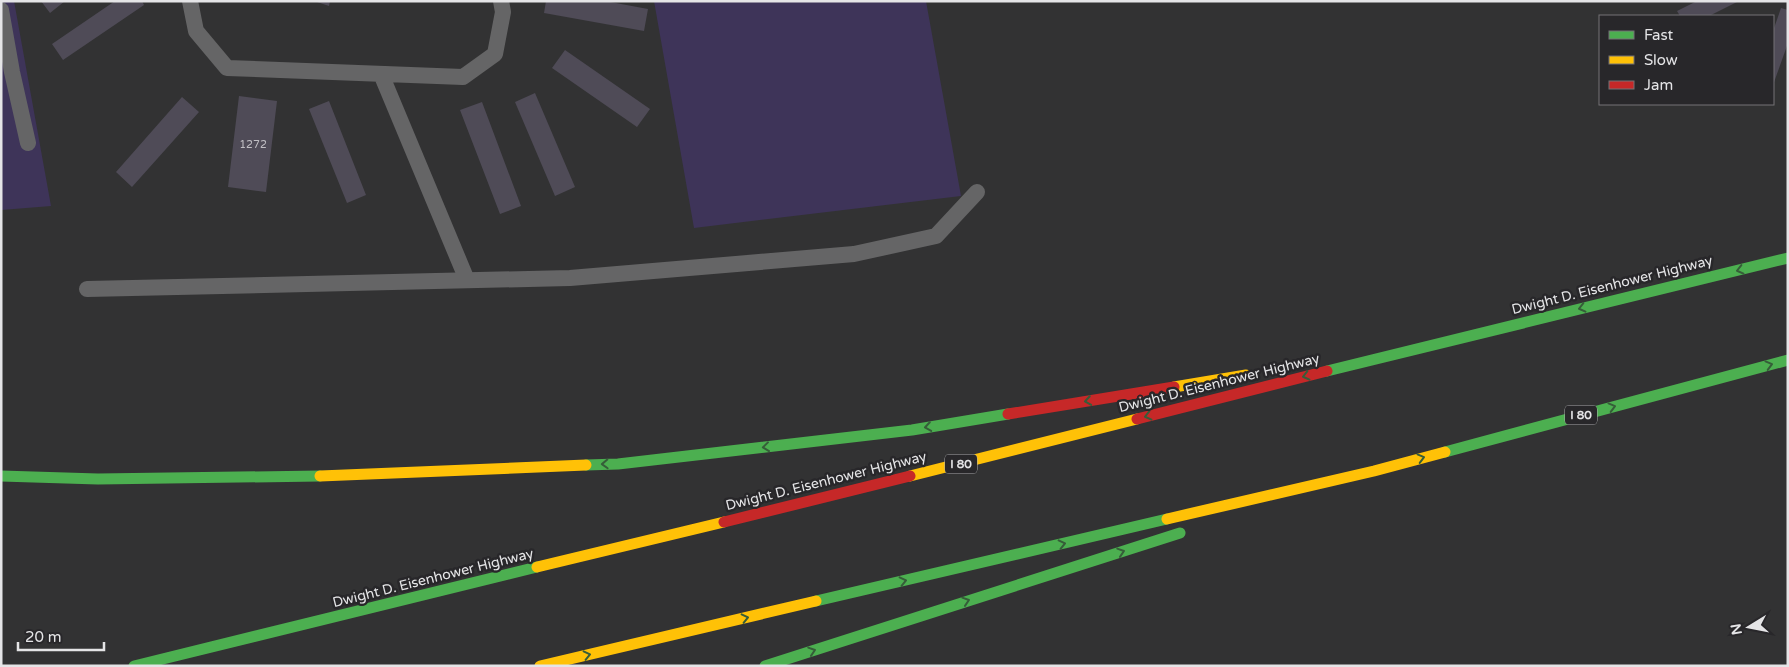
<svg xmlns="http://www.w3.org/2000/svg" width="1789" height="667" font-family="'Varela Round',sans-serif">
  <rect width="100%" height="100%" fill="#323233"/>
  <path fill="#3e3459" d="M1,1H14L51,206L1,210Z
    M654,1H926L961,196L694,228Z"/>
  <path fill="#4f4b57" d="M41,1H65L50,13Z
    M115,1H142L144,5L63,60L52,44Z
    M314,1H330L329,6Z
    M546,1H605L648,9L644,31L544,13Z
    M1697,1H1739L1709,16H1680L1677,11Z
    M1781,8L1788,10V43L1773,85V31Z
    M565,50L650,109L637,127L552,68Z
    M535,93L575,187L555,196L515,102Z
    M239,96L277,101L266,192L228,187Z
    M182,97L199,112L132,187L116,172Z
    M329,101L366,195L347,203L309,109Z
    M482,102L521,206L500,214L460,110Z"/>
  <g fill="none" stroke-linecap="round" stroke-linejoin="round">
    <path stroke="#656566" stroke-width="16" d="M190,1L196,31L227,68L463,77L495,54L503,12L501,1
      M1,10L12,72L28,143
      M381,74L467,280
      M87,289L570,278L854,254L936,236L977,192"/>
    <path stroke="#4caf50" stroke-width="11" d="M1327,371L1788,258
      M1445,452L1788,360
      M586,465L618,464L912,430L1008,414
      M1,476L98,479L320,476
      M816,601L1167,519
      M134,666L537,567
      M765,666L1180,533"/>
    <path stroke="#ffc107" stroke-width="11" d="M1174,387L1246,375
      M320,476L586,465
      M910,476L1137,419
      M1167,519L1374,471L1445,452
      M537,567L724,522
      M540,666L816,601"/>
    <path stroke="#c62828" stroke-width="11" d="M1008,414L1174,387
      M1137,419L1327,371
      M724,522L910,476"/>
  </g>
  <defs><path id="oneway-chevron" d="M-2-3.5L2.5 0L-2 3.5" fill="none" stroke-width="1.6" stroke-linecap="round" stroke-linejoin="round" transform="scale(1.25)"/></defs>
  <g stroke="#365d39">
    <use href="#oneway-chevron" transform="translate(1740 270) rotate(166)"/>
    <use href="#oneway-chevron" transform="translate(1582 308) rotate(166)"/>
    <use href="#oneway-chevron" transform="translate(1769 365) rotate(-15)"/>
    <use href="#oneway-chevron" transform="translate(1306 376) rotate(166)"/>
    <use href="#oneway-chevron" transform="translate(1088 401) rotate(171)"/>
    <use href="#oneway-chevron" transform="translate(1612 407) rotate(-15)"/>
    <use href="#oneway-chevron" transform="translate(1148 416) rotate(166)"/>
    <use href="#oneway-chevron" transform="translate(928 427) rotate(171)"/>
    <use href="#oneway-chevron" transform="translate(766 447) rotate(173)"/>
    <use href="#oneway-chevron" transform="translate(1421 458) rotate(-15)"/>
    <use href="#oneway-chevron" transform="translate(605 464) rotate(178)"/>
    <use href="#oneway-chevron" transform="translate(1062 544) rotate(-13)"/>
    <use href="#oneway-chevron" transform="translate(1121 552) rotate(-18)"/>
    <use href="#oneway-chevron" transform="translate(903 581) rotate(-13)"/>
    <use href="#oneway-chevron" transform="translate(966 601) rotate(-18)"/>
    <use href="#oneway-chevron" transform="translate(745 618) rotate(-13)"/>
    <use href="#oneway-chevron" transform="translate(812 651) rotate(-18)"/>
    <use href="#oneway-chevron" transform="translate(587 655) rotate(-13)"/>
  </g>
  <g text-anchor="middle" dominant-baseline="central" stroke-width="5" stroke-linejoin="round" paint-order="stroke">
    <g font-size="11" fill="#c0bec3">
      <text x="253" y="144">1272</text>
    </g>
    <g fill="#28272a" stroke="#acacae" stroke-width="1">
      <rect x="1565" y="405.5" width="32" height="19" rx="4"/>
      <rect x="945" y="454.5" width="32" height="19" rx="4"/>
    </g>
    <g font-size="12" font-weight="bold" fill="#e5e5e7">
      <text x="1581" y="415">I 80</text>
      <text x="961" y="464">I 80</text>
    </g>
    <g font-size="14" fill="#e5e5e7" stroke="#28272a">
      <text transform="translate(1612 285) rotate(-14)">Dwight D. Eisenhower Highway</text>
      <text transform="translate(1219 383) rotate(-14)">Dwight D. Eisenhower Highway</text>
      <text transform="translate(826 481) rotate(-14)">Dwight D. Eisenhower Highway</text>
      <text transform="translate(433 578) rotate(-14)">Dwight D. Eisenhower Highway</text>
    </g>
  </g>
  <rect width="1789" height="667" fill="none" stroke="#e5e5e7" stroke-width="5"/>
  <rect x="1599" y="15" width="175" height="90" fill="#28272a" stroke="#747376"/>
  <rect x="1609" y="31" width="25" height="8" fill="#4caf50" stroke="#747376"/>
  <text x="1644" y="40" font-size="15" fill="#e5e5e7">Fast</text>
  <rect x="1609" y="56" width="25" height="8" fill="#ffc107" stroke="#747376"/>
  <text x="1644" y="65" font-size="15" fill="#e5e5e7">Slow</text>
  <rect x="1609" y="81" width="25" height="8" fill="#c62828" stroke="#747376"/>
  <text x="1644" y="90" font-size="15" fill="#e5e5e7">Jam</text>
  <g transform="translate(1749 627) rotate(260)" stroke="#28272a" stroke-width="4" paint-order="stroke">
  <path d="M0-4L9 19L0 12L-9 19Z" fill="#e5e5e7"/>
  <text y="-8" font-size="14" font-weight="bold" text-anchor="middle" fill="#e5e5e7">N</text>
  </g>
  <path d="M18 642v8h86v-8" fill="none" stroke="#e5e5e7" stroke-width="2.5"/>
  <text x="25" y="642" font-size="15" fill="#e5e5e7" stroke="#28272a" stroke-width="4" paint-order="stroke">20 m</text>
</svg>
